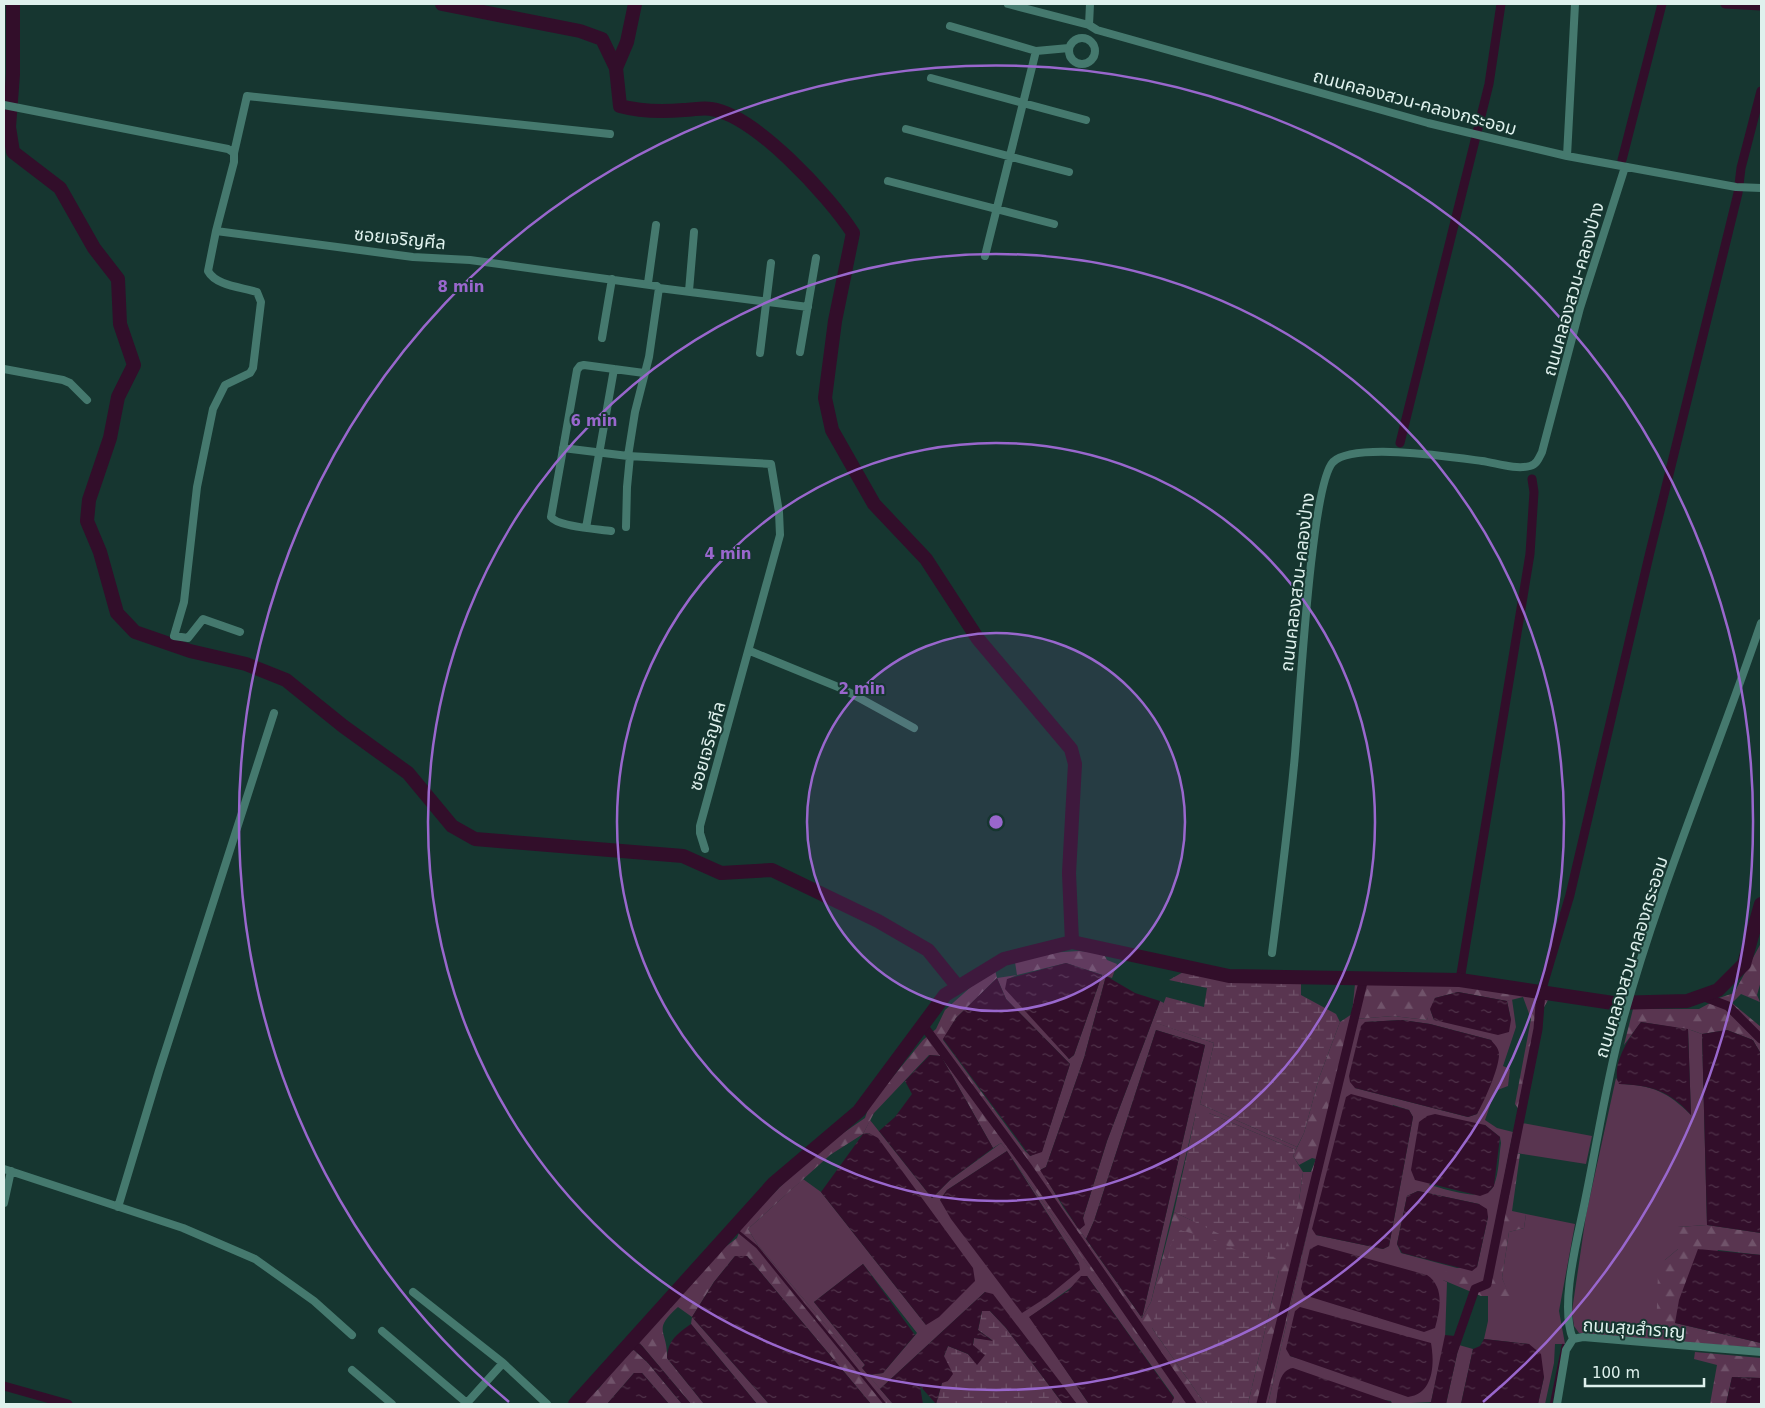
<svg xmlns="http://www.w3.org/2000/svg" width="1765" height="1408" font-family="'DejaVu Sans','Noto Sans Thai',sans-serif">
  <defs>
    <pattern id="forest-firs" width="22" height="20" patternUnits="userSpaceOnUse" patternTransform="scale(1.25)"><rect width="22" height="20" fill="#593550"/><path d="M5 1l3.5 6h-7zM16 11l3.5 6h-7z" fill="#70536a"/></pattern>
    <pattern id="wetland-marsh" width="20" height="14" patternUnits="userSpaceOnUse" patternTransform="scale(1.25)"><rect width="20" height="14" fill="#593550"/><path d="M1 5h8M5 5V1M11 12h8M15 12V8" fill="none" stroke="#70536a"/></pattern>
    <pattern id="water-ripples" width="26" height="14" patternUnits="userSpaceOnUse" patternTransform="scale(1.25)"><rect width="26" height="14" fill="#320e2a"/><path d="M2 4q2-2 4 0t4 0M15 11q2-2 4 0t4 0" fill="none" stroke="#4f3249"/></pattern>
  </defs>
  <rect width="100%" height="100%" fill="#163630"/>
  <path fill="#593550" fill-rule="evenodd" d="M1017,975L1008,979L1069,1059L1074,1055L1102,975L1106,976L1084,1058L1046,1167L1040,1170L1030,1156L1042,1151L1070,1064L1006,999L997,978Z
    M1512,999L1516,1027L1503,1066L1510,1069L1508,1086L1495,1091L1485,1120L1497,1128L1513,1132L1484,1283L1443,1280L1447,1282L1445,1340L1431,1402L1392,1404L1391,1401L1279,1386L1276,1404H1268L1356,1019L1393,1016L1427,1020L1430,1009L1434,1020H1511L1507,1001ZM1402,1020L1430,1024L1491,1040L1499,1055L1477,1114L1468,1117L1355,1088L1365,1022ZM1393,1105L1409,1110L1413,1117L1389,1246L1383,1249L1316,1235ZM1485,1125L1500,1137L1501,1143C1499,1156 1499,1173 1494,1185C1487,1205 1444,1188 1429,1185ZM1418,1191L1479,1204L1488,1217L1477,1267L1457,1268L1401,1253L1397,1244L1407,1196ZM1433,1352L1304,1360L1290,1356Z
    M1160,1001L1164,1003L1157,1023L1214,1043L1200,1104L1297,1147L1296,1150L1209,1113H1196L1151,1302L1142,1318L1205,1045L1156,1030L1094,1221L1086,1239L1079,1230L1084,1225L1083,1218L1107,1141Z
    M1688,1029L1702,1034L1707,1225L1678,1227V1249L1665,1260L1664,1341L1579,1333L1574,1326L1572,1311L1586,1215L1616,1078L1620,1084C1652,1085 1668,1092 1691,1115Z
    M870,1120L932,1198L950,1180L1001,1143L1007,1151L947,1190L940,1200L1079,1263L1015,1163L1183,1399L1177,1404H1171L1174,1397L1087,1276L1030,1317L1089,1404H1076L985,1292L880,1389L868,1375L883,1373L917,1333L863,1264L814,1302L865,1365L862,1368L757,1244L748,1229L803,1179L821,1192L926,1325L869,1133L863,1134Z
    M1522,1123L1592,1136L1586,1164L1516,1153Z
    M1526,1214L1575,1224L1559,1311L1565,1344H1555L1554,1363L1545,1404H1538L1544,1377L1529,1344L1484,1339L1488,1321V1296H1509L1502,1278L1509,1232L1524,1228Z
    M692,1317L769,1404H757L691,1324Z
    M1459,1345L1473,1349L1461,1404H1446Z"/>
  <path fill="url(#forest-firs)" d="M1761,943V981L1757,995L1760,1002L1741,994L1732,1003L1761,1027V1054L1753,1040L1727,1030L1702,1034L1691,1030L1641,1022L1624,1045L1633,1009H1699L1719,998L1734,993Z
    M1079,951L1103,953L1107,960L1117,964L1112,978L1066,963L1017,975L1015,962L1048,953Z
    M995,970L997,978L956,1018L943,1040L1025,1151L1036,1161L1063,1207L1142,1318L1151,1302L1174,1212L1193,1221L1299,1200L1303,1172H1311L1316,1159L1312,1158L1299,1165L1293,1156L1304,1133L1319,1078L1340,1022L1352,1014L1355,984C1418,979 1488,980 1548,1000L1543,1009L1524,1117L1515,1104L1531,1019L1523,997L1507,1001L1458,992L1435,998L1427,1020L1393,1016L1356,1019L1268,1404H1248L1279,1270L1152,1328L1205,1404H1177L1182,1399L1001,1143L993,1148L941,1056L929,1055L874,1113L863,1134L830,1155L748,1229L757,1244L893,1404H871L747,1256H735L714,1282L692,1317L678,1307C651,1331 668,1330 667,1358L704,1404H691L638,1341L640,1336L716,1254L737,1238L742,1225L793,1174L833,1140L865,1118L869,1106L923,1040L936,1029L945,1010L972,986Z
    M1516,1153L1520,1154L1512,1211L1526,1214L1524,1228L1509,1232L1502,1278L1510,1296H1481L1443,1280L1433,1268L1490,1284Z
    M1707,1225L1761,1233V1255L1718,1250L1675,1323L1761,1343V1348L1664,1341L1656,1337L1658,1272L1665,1260L1678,1249V1227Z
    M634,1350L648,1363L682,1404H669L642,1373H634L607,1404H579C586,1393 594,1395 600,1387C610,1375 617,1353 634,1350Z
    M1695,1352L1761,1358V1378L1732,1377L1726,1404H1710L1717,1365L1694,1359Z"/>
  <path fill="url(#wetland-marsh)" d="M1185,971L1216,978L1301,981V995L1336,1014L1340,1022L1319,1078L1304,1133L1297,1147L1200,1104L1214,1043L1156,1023L1166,997L1204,1007L1207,988L1169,980Z
    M1196,1113H1209L1296,1150L1293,1156L1303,1172L1299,1200L1283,1257L1269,1258L1174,1212Z
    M1180,1230L1215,1240L1279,1270L1248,1404H1205L1152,1328L1172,1241Z
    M982,1311H990L1006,1328L1063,1404H936L942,1383L944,1356L948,1346L968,1354L977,1364L973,1345L974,1338L992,1340L978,1330Z"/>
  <path fill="url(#water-ripples)" d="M1066,963L1102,975L1074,1055L1069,1059L1005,989L1007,979Z
    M1106,976L1135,993L1160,1001L1107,1141L1083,1218L1085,1225L1079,1230L1040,1170L1046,1167L1084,1058Z
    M997,978L1006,999L1070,1064L1042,1152L1030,1156L943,1039L956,1018Z
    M1458,992L1507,1001L1511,1020L1509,1032L1498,1035L1434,1020L1430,1009L1435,998Z
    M1402,1020L1430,1024L1491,1040C1494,1044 1498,1047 1499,1053C1500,1067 1484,1102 1477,1114L1468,1117L1355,1088L1350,1082L1349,1076L1361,1026L1365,1022Z
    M1641,1022L1688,1029L1691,1115C1670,1091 1651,1085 1619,1084C1610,1066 1630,1036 1641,1022Z
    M1156,1030L1205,1045L1142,1318L1086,1239L1094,1221Z
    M1727,1030L1753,1040L1761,1054V1233L1707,1225L1702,1034Z
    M930,1055L941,1056L993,1148L950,1180L932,1198L879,1131L895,1117L912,1094L905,1081Z
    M1351,1094L1409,1110L1413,1117L1389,1246L1383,1249L1316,1235L1312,1229L1346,1097Z
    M1435,1114L1485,1125L1500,1137L1494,1186L1488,1193L1480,1196L1415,1180L1411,1170L1419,1122L1427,1116Z
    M869,1133L878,1138L973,1268L975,1281L939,1317L926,1325L821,1192L863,1134Z
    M1007,1151L1079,1263L1080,1270L1047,1297L1022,1313L951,1219L940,1200L947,1190Z
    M1418,1191L1479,1204L1487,1209L1488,1217L1477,1267L1472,1271L1402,1253L1397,1244L1407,1196Z
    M1318,1245L1427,1275C1445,1287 1440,1310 1435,1328L1424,1332L1304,1295L1301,1289L1310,1249Z
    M1698,1249L1761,1255V1343L1675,1323L1679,1300Z
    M735,1256H747L871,1404H769L692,1317L714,1282Z
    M863,1264L915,1335L883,1373L868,1375L862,1368L865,1365L814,1302Z
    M1081,1276H1087L1174,1398L1171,1404H1089L1029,1317L1069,1290Z
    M985,1292L993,1294L1077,1404H1063L1006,1328L990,1311H982L978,1330L993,1341L974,1338L973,1345L985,1355L977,1365L968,1354L948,1346L944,1356L953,1374L948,1381L942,1383L936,1404L920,1386L923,1404H893L880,1389Z
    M1300,1307L1431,1343C1435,1365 1433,1394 1408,1397L1290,1356L1286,1349L1295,1311Z
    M691,1324L757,1404H704L667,1358C668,1340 677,1334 691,1324Z
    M1445,1335L1455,1336L1460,1341L1446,1404H1428L1431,1402Z
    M640,1336L638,1341L691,1404H682L648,1363L634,1350L629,1351Z
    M1484,1339L1529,1344L1541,1354L1544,1377L1538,1404H1461L1473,1349L1480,1346Z
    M1293,1368L1391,1402L1392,1404H1276C1278,1392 1278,1370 1293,1368Z
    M634,1373H642L669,1404H607Z
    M1732,1377L1761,1378V1404H1726Z"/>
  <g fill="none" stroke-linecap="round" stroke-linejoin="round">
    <path stroke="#320e2a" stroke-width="2.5" d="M734,1228L757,1247L885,1404
      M1551,1404L1563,1345"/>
    <path stroke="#320e2a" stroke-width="9" d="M1725,4L1761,6
      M1622,160L1662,4
      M1400,443L1489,84L1501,4
      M1460,980L1530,554L1534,492L1532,479
      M1702,996L1728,1006L1761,1039
      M923,1025L1029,1169L1192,1404
      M1454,1349L1475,1289L1487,1284L1538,1029L1541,992L1570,895L1649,556L1738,193L1741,168L1761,91
      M4,1386L68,1404
      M1261,1404L1364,978"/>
    <path stroke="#320e2a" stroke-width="14" d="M13,4V74L9,127L13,152L60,188L94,248L118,279L120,324L134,365L118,397L110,438L89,500L87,521L100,552L117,613L135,632L190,651L246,664L286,680L343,726L408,773L452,826L475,839L683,856L721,873L772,870L878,921L928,950L958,987
      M442,4L580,31L602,39L616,68L620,106C642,112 662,112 684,110C693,110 703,107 711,109C755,115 829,196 853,233L835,321L825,398L832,430L874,504L926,559L978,639L1071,749L1075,764L1069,873L1072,942
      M616,68L627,42L635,4
      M575,1404L774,1183L859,1111L945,995L1004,959L1072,942L1229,976L1460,980L1613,1003L1687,1001L1718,990L1744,964L1761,904"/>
    <path stroke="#45796e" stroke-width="8" d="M1008,4L1089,25
      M1090,4L1089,25L1097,30L1428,123L1567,156L1736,187L1761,188
      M950,26L1036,51L1069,48
      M1069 51a13 13 0 1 1 26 0a13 13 0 1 1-26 0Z
      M931,78L1086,120
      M4,105L228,149L234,153
      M906,129L1069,172
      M610,134L247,96L234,153V162L216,231L413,257L470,260L657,286L659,288L649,357L635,412L628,456
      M1567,156L1575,4
      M888,181L1054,224
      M216,231L208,271C216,286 242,287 257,292L261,302L253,368L250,373L225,385L213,409L197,487L184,602L174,636L188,638L203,619L240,632
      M985,256L1036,51
      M648,283L656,225
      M659,288L808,307
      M689,291L694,232
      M602,338L612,279
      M800,352L816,258
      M760,353L771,263
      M4,369L63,380L70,383L87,400
      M563,448L628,456L771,464L779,512L780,535L700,826V833L705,849
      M626,527L627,487L630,456
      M586,528L614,369
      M611,531C598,529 558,527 551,517L577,370L580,366L584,365L644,373
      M750,651L843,689L914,728
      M1272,953C1280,891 1288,828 1294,765C1299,718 1310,486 1333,462C1354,442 1452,457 1482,461C1496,463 1516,470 1530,466C1537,464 1539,458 1542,452L1580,308L1625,167
      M4,1169L183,1228L255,1259L314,1301L352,1335
      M4,1203L11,1171
      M118,1207L159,1071L274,713
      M413,1292L503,1363
      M382,1331L468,1404
      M1573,1339C1559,1305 1578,1237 1585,1201C1597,1143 1606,1084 1621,1027C1658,890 1715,758 1761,623
      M352,1370L392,1404
      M466,1404L503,1363L547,1404
      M1557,1404L1566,1350L1573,1339L1583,1337L1761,1352"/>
  </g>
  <circle cx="996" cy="822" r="189" fill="#9967cd" fill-opacity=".12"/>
  <g fill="none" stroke="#9967cd" stroke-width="2.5">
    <circle cx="996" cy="822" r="189"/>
    <circle cx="996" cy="822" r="379"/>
    <circle cx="996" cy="822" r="568"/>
    <path d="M509 1402A757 757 0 1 1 1483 1402"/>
  </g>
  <g text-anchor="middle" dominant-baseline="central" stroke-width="4" stroke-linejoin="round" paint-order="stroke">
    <g font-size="18" fill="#dff1ed" stroke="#163630">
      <text transform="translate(1415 102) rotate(15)">ถนนคลองสวน-คลองกระออม</text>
      <text transform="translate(400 238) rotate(6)">ซอยเจริญศีล</text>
      <text transform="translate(1573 289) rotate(-74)">ถนนคลองสวน-คลองป่าง</text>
      <text transform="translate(1297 582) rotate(-83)">ถนนคลองสวน-คลองป่าง</text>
      <text transform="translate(707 746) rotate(-74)">ซอยเจริญศีล</text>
      <text transform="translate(1631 957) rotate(-73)">ถนนคลองสวน-คลองกระออม</text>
      <text transform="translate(1634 1328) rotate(4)">ถนนสุขสำราญ</text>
    </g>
  </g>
  <circle cx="996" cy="822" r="8" fill="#9967cd" stroke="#163630" stroke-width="2.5"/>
  <g font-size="15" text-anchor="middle" font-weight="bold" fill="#9967cd" stroke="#163630" stroke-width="4" stroke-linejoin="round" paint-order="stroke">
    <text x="461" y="292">8 min</text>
    <text x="594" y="426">6 min</text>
    <text x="728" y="559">4 min</text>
    <text x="862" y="694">2 min</text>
  </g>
  <rect width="1765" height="1408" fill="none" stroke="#dff1ed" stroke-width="10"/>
  <path d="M1585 1378v8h119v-8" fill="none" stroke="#dff1ed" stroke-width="2.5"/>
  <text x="1592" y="1378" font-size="15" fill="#dff1ed" stroke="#163630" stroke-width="4" paint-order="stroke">100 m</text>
</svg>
